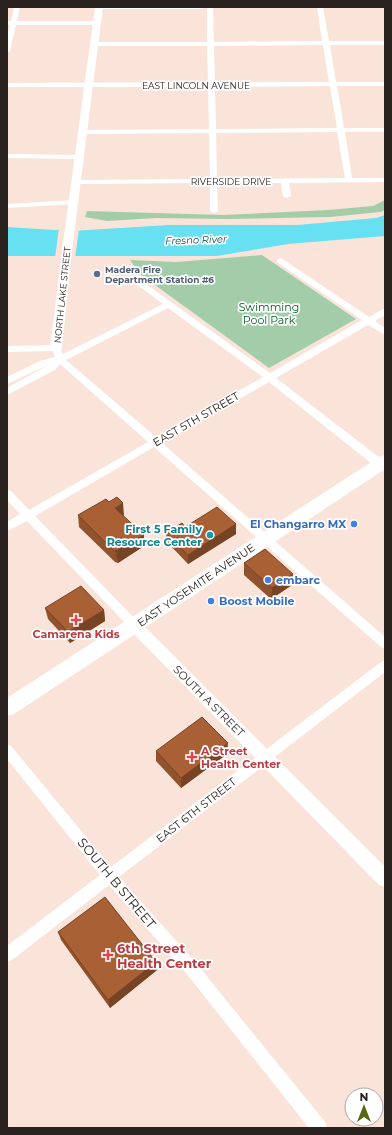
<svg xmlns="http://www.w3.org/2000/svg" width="392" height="1135" font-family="Montserrat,sans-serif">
  <rect width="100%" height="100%" fill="#fae4d9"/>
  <path fill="#a2cda8" d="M385,200V210L380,212L330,217L227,219L156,218L107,221L85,217L87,211L223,215L328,210L373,206Z
    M262,255L356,319L269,368L140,274L130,260L176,262Z"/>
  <path fill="#67e1f2" d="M385,215V236L288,244L217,256H7V227L71,231L169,225H297L376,218Z"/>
  <path fill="#fae4d9" d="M59,228L79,229L75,258H55Z"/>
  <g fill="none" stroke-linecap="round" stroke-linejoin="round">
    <path fill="#fff" fill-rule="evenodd" d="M14,7H20L17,21H97L100,23L97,25H16L10,51L7,53V37L10,25H7V21H11Z
      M96,7H205L202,9H99Z
      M207,7H213L214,42L322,41L317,7H323L329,41H385V45H330L336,82H385V86H337L344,128H385V132H345L352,178H385V182L289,183L291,196L287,198L283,196L281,183H217L218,211L214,213L210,211V183L74,184V180H77L210,179L209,133L83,134L79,132L83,130L209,129L208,87H7V83L208,82L207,46H95L92,44L95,42H207ZM323,45L329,82H215L214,46ZM330,86L337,128L216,129L215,87ZM337,132L345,178L217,179L216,133Z
      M7,154L80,155L84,157L80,159L7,158Z
      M74,200H77V204L7,208V204Z
      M281,258L369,317L385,308V315L375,321L385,328V335L368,325L276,378L384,461L385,464L384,467H376L269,382L162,443L385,637V649L381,647L154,447L35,516L139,623L141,626L139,629L135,631L131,629L27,521L7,531V522L20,514L7,500V490L11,491L29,510L148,442L60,364L55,370L7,395V388L50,364L7,384V377L40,361L55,357L53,351L7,352V346L56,345L59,346L63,354L163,304L136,284L135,282L139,279L270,373L362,320L278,263L277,261L278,259ZM168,308L263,377L156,437L66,360Z
      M385,660V672L119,877L196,963L325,1122L327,1128H309L186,973L109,885L12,960L7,962V946L100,875L7,759V744L11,746L111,867L381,662Z"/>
    <path fill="#fff" fill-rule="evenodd" d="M95,7H103L71,258L62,348L60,351H52L50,348L61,258Z
      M135,620L140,622L385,867V887L379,885L130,630L128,626L130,622Z"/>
    <path fill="#fff" fill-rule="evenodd" d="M385,455V469L14,714L7,716V698L379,457Z"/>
  </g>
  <path fill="#91532e" d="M78,515H124L123,516L144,535V546L118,563L115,562L79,527Z
    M236,524V534L188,564L167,542L166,533L185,527Z
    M244,563L292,585L271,599L244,575Z
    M45,608L104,610L105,621L70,643L48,619Z
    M156,751L227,754L181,788L156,761Z
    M58,932L157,970L110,1008L61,940Z"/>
  <path fill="#764325" d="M123,503L124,515L116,520L115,508Z
    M236,524V534L188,564V555Z
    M144,535V546L118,563L116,551Z
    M293,574L292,585L271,599L272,588Z
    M104,610L105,621L70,643L68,632Z
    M228,743L227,754L181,788V778Z
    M156,962L157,970L110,1008L108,1000Z"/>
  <path fill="#a96035" stroke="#764325" d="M117,497L123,503L115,508L144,535L116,551H114L78,515L106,499L109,502Z
    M217,507L236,524L188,555L166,533L182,523L185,527Z
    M265,549L293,574L272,588L244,563Z
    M81,586L104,610L68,632L45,608Z
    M202,717L228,743L181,778L156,751Z
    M105,897L156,962L108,1000L58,932Z"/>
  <circle fill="#5c6f8a" stroke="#fff" stroke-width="1.5" cx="97" cy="274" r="4"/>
  <g fill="#3f7fe0" stroke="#fff" stroke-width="1.5">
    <circle cx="354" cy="524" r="4"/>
    <circle cx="268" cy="580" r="4"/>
    <circle cx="211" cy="601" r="4"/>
  </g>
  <circle fill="#0f9aa8" stroke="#fff" stroke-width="1.5" cx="210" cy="535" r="4"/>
  <g fill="#e0444e" stroke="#fff" stroke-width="1.5">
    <path d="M74 614h4v4h4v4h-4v4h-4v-4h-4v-4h4z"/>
    <path d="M190 751h4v4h4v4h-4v4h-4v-4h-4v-4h4z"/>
    <path d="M106 949h4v4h4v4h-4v4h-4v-4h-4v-4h4z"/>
  </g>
  <g text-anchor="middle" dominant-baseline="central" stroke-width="3.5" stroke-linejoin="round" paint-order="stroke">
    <g font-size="9" fill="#2a221e" stroke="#fff">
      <text x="196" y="85">EAST LINCOLN AVENUE</text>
      <text x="231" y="181">RIVERSIDE DRIVE</text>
      <text transform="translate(62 295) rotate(-84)">NORTH LAKE STREET</text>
    </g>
    <g font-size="9" font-weight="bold" fill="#4e5e75" stroke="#fff" text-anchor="start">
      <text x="105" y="269">Madera Fire<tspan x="105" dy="10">Department Station #6</tspan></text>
    </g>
    <g font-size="10" font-style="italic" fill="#144b52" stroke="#fff">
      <text transform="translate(196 240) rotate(-2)">Fresno River</text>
    </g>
    <g font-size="11" fill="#075b26" stroke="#fff">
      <text x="269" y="307">Swimming<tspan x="269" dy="13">Pool Park</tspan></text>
    </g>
    <g font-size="11" fill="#2a221e" stroke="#fff">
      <text transform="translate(196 419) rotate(-30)">EAST 5TH STREET</text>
      <text transform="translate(196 585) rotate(-34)">EAST YOSEMITE AVENUE</text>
      <text transform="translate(209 701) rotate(45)">SOUTH A STREET</text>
      <text transform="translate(196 810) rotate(-38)">EAST 6TH STREET</text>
    </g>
    <g font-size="11" font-weight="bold" fill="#366cbe" stroke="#fff" text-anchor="start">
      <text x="346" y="524" text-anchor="end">El Changarro MX</text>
      <text x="276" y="580">embarc</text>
      <text x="219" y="601">Boost Mobile</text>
    </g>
    <g font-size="11" font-weight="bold" fill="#0d838f" stroke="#fff" text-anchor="end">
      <text x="202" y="529">First 5 Family<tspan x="202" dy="13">Resource Center</tspan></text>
    </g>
    <g font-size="11" font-weight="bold" fill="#be3a42" stroke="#fff">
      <text x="76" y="634">Camarena Kids</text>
      <text x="201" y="751" text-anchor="start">A Street<tspan x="201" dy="13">Health Center</tspan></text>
    </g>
    <g font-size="13" fill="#2a221e" stroke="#fff">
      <text transform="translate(117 883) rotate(50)">SOUTH B STREET</text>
    </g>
    <g font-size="13" font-weight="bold" fill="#be3a42" stroke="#fff" text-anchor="start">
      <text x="117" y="948">6th Street<tspan x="117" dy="15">Health Center</tspan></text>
    </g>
  </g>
  <rect width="392" height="1135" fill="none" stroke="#2a221e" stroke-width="16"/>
  <g transform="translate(364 1107)"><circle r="19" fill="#ffffff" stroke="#aaa7a5"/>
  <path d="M0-3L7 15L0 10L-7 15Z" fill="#596812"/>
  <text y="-6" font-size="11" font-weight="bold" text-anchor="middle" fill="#2a221e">N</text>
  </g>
</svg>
